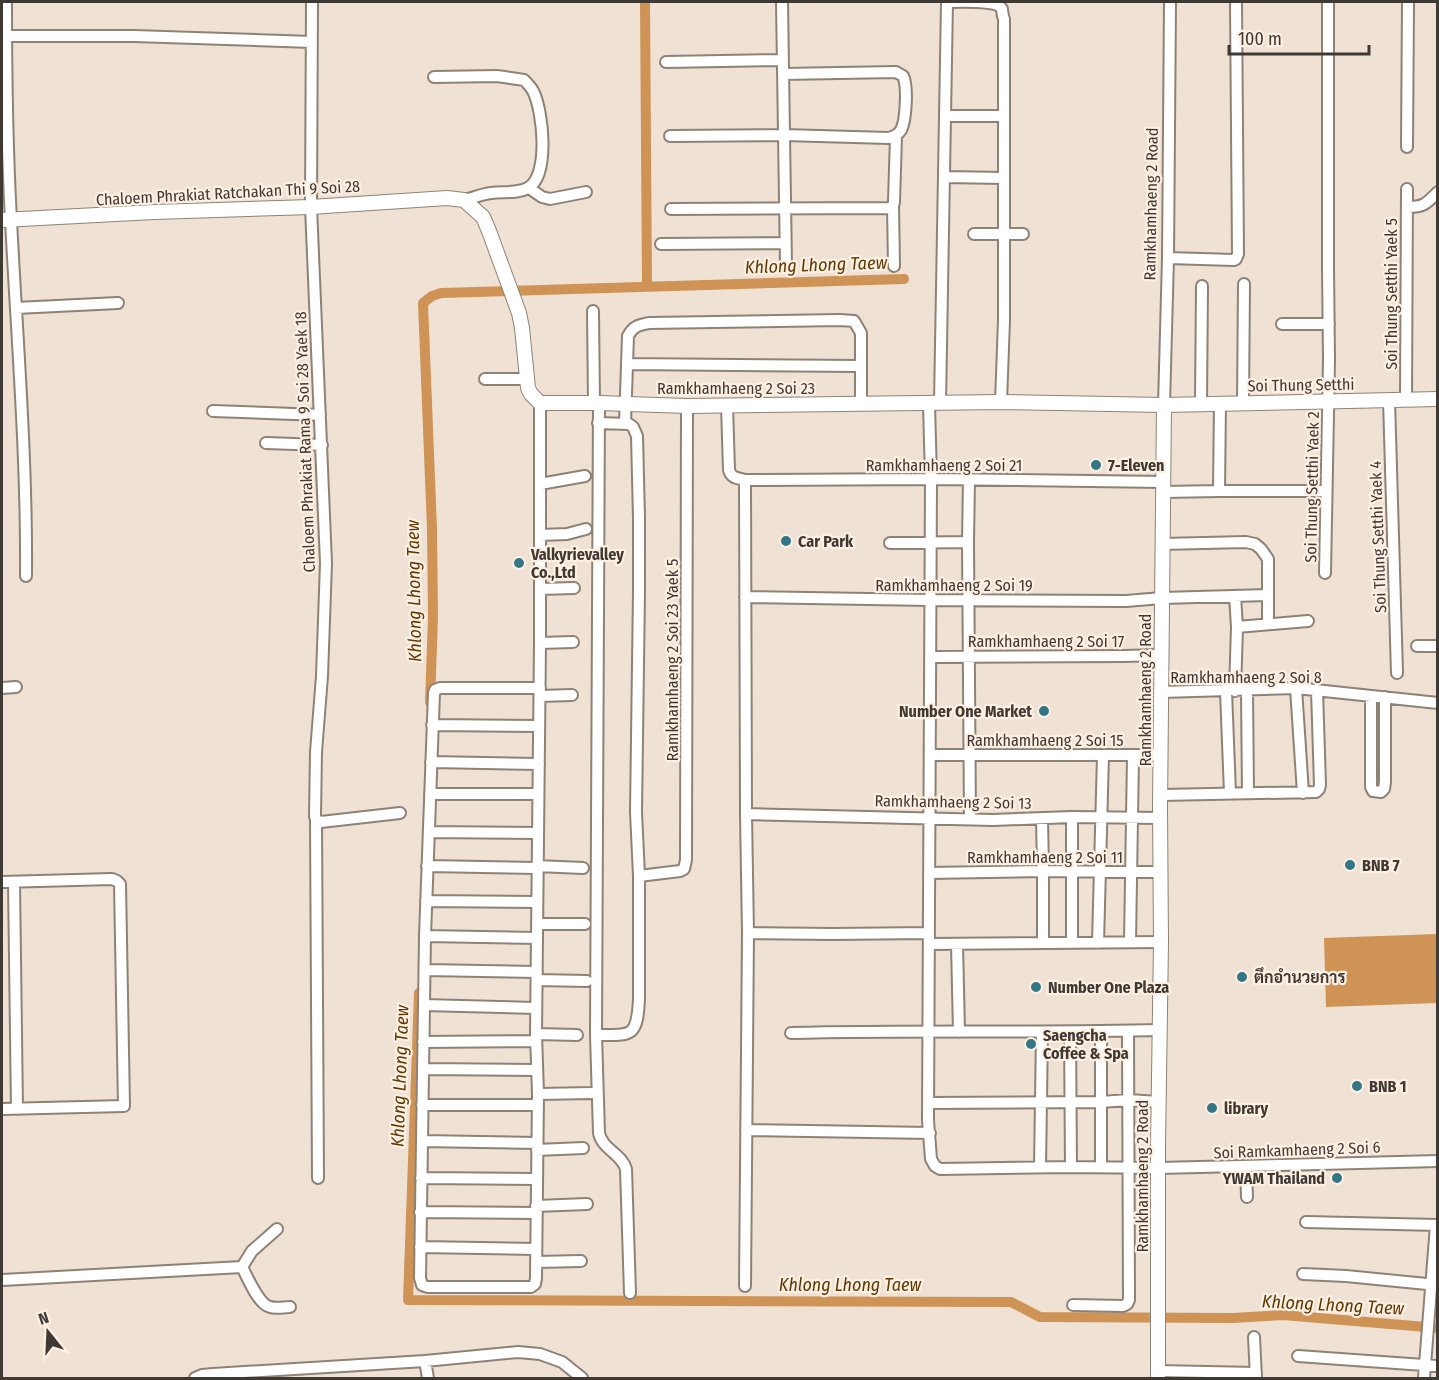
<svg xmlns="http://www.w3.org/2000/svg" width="1439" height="1380" font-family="'Fira Sans Condensed',Sarabun,sans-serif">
  <rect width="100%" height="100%" fill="#efe2d5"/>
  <path fill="#cf9355" d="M1437,934V1003L1326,1007L1324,938Z"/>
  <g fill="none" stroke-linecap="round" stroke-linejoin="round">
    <path stroke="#cf9355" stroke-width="10" d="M645,2L647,287
      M430,702L433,617L432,529L423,303L432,296L441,293L904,279
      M419,993L408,1300L1011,1302L1040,1317L1233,1318L1283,1315L1438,1328"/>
    <defs>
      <path id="minor" d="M6,2C6,75 7,147 11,220C17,339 27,457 26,576
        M312,2L311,207L326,563L322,676L316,752L315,816L316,820L321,822L400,813
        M782,2L786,265
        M947,2C958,2 997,0 1002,9C1002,10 1003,18 1004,19V320L1001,402
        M6,36H134L312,42
        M666,62L783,60
        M434,77L497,76L524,80C527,83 531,87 533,91C543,110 550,176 528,188C517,194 503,191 491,193C482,194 473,198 464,200
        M945,116H1004
        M670,136L784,135L888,138C893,137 898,135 901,130C906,121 908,86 903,76L896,72L783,74
        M1407,147L1408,2
        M944,177L1004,178
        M529,188L542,197L550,199L586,192
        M893,206L894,266
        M1407,207C1424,207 1426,204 1438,192
        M671,209L890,208L893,206L894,202L896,136
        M974,234H1023
        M661,244L785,243
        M1168,258L1234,260L1236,259L1238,254L1236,2
        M16,308L118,303
        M593,311L594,403
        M1282,324H1329
        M627,364L860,366
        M485,379H526
        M1389,400L1397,673
        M1406,400L1407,189
        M599,403L596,1035L599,1133C602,1149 622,1154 626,1169L630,1293
        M940,403L947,2
        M1201,403L1202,286
        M1220,403L1219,491H1326
        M1243,403L1244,284
        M929,404L931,479L928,1120L931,1159L935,1166L940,1169L1071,1167L1158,1168L1438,1161
        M1164,405L1168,258L1170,2
        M727,406L729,470C731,478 737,478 745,480L931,479L1164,482
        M213,411L320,415
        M625,423L628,336C633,326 639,325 649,323L840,320L854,321L861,333V404
        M266,443L322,445
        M969,479L968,542L970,819
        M540,484L585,476
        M1163,492L1219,491
        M540,535L567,534L586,529
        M890,543L968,542
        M1162,544L1246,542L1255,544L1261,549L1268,559V624
        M1325,573L1329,360L1328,267V2
        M540,589L574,588
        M1235,596L1237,627
        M745,597L930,600L1126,601L1162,598L1268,595
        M540,643L573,642
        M1417,646H1438
        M930,657L1124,656L1161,655
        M2,688L16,687
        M540,688H440L435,690L434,693L425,936L420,1278L422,1285L428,1287H531L535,1284L536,1278L538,1094L536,1034L540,643V403
        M1296,688L1303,793
        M1226,691L1230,793
        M1235,691L1237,627L1308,621
        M1247,691L1248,793
        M1161,692L1296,688L1438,703
        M540,696L572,695
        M1371,696V787L1373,791L1381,792L1384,789L1385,782V697
        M432,725L539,726
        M930,755H1161
        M431,762L539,764
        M430,794H538
        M1161,795L1316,792L1319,789L1320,785L1317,690
        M746,814L993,820L1072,817L1160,818
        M1042,818L1043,871V943
        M316,820L318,1178
        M429,832L538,833
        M427,866L537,868
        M537,866L583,868
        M929,873L1043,871L1161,872
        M639,876L680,871L684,869L686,860L687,406
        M2,882L112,879L117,881L120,884L124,1106L2,1109
        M14,882L17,1109
        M426,901L537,902
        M537,924H585
        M748,933L832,934L929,933
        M425,936L537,938
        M1130,942L1133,756
        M1072,943V817
        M1098,943L1103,755
        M929,944L1161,942
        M957,944L959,1032
        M425,970L537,972
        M537,980L587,981
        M424,1005L536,1008
        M1070,1032L1071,1167
        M791,1033C914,1030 1037,1033 1160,1030
        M536,1034L577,1035
        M596,1035C632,1035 637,1038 639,999V876L636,812L639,591V518L637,436L633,427L629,424L598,423
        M423,1042L536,1041
        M423,1069L537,1070
        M538,1094L592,1093
        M928,1103L1100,1102L1129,1100L1158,1102
        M422,1105H538
        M746,1130L930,1133
        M422,1141L537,1143
        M537,1150L583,1148
        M1040,1167L1042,1032
        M1101,1167V1032
        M1246,1167L1247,1197
        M421,1178L537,1179
        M536,1206L587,1204
        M420,1212L537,1213
        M1306,1222L1438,1225
        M420,1247L536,1249
        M536,1262L581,1261
        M242,1267L252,1251L277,1229
        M1303,1274L1346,1276L1437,1285
        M2,1280L242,1267C248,1278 258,1304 270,1307C276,1309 284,1307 290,1307
        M745,1286L748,933L746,814L745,480
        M1073,1305L1123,1306L1127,1304L1129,1300L1128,1031
        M1254,1337L1256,1378
        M1298,1356L1438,1366
        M425,1361L428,1378
        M1158,1371L1256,1373
        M195,1378L202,1375L213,1374L425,1361L518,1352L540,1354L562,1362L582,1378
        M1424,1378L1436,1225"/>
      <path id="major" d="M2,220L154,212L311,207L447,198L464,200L483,217L489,231L519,313L522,328L528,388L531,394L540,403H599L687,406L1001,402L1164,405L1438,399
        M1158,1378V1146L1161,942L1160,807L1164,405"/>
    </defs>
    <use href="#minor" stroke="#8e8276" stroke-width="14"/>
    <use href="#major" stroke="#8e8276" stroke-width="16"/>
    <use href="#minor" stroke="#fff" stroke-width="10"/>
    <use href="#major" stroke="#fff" stroke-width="14"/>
  </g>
  <g fill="#337787" stroke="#fdefe2" stroke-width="2">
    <circle cx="1096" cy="465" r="6"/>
    <circle cx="786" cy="541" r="6"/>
    <circle cx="519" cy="563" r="6"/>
    <circle cx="1044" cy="711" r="6"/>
    <circle cx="1350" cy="865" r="6"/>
    <circle cx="1242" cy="977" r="6"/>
    <circle cx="1036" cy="987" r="6"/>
    <circle cx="1031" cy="1044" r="6"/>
    <circle cx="1357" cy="1086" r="6"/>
    <circle cx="1212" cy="1108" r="6"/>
    <circle cx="1337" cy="1178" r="6"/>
  </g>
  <g text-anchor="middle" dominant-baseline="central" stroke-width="4.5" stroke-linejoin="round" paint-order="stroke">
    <g font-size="16" fill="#3f3934" stroke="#fdefe2">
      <text transform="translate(228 193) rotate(-3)">Chaloem Phrakiat Ratchakan Thi 9 Soi 28</text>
      <text transform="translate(1151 204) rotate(-89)">Ramkhamhaeng 2 Road</text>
      <text transform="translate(1391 294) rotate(-90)">Soi Thung Setthi Yaek 5</text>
      <text transform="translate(1301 385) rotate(-1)">Soi Thung Setthi</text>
      <text x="736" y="388">Ramkhamhaeng 2 Soi 23</text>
      <text transform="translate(305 442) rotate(-92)">Chaloem Phrakiat Rama 9 Soi 28 Yaek 18</text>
      <text x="944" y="465">Ramkhamhaeng 2 Soi 21</text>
      <text transform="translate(1312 487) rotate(-89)">Soi Thung Setthi Yaek 2</text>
      <text transform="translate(1378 537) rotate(-92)">Soi Thung Setthi Yaek 4</text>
      <text x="954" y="585">Ramkhamhaeng 2 Soi 19</text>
      <text x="1046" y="641">Ramkhamhaeng 2 Soi 17</text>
      <text transform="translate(672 660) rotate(-90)">Ramkhamhaeng 2 Soi 23 Yaek 5</text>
      <text x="1246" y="677">Ramkhamhaeng 2 Soi 8</text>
      <text transform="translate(1145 690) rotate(-90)">Ramkhamhaeng 2 Road</text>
      <text x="1045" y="740">Ramkhamhaeng 2 Soi 15</text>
      <text transform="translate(953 802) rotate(1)">Ramkhamhaeng 2 Soi 13</text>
      <text x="1045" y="857">Ramkhamhaeng 2 Soi 11</text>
      <text transform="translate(1297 1150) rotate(-2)">Soi Ramkamhaeng 2 Soi 6</text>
      <text transform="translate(1142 1176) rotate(-90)">Ramkhamhaeng 2 Road</text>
    </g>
    <g font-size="16" font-weight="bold" fill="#3f3934" stroke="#fdefe2" text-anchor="start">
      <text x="1108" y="465">7-Eleven</text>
      <text x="798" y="541">Car Park</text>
      <text x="531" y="554">Valkyrievalley<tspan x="531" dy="18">Co.,Ltd</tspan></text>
      <text x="1032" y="711" text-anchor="end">Number One Market</text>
      <text x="1362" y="865">BNB 7</text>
      <text x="1254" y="977">ตึกอำนวยการ</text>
      <text x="1048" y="987">Number One Plaza</text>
      <text x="1043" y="1035">Saengcha<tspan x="1043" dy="18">Coffee &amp; Spa</tspan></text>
      <text x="1369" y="1086">BNB 1</text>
      <text x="1224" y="1108">library</text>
      <text x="1325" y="1178" text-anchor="end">YWAM Thailand</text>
    </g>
    <g font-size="18" font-style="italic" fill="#5f3803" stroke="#fdefe2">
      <text transform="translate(816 265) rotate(-2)">Khlong Lhong Taew</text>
      <text transform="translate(414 591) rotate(-91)">Khlong Lhong Taew</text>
      <text transform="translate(400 1076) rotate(-88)">Khlong Lhong Taew</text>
      <text x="850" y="1285">Khlong Lhong Taew</text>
      <text transform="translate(1333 1305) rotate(3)">Khlong Lhong Taew</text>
    </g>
  </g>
  <rect width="1439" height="1380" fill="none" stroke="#3f3934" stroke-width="6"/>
  <g transform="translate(48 1332) rotate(342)" stroke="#fdefe2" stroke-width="4.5" paint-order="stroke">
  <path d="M0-4.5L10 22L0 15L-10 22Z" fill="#3f3934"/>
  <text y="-9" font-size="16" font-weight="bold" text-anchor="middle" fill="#3f3934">N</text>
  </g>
  <path d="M1229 45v9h140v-9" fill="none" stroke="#3f3934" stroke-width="3"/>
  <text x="1238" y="45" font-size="18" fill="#3f3934" stroke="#fdefe2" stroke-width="4.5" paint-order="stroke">100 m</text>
</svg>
